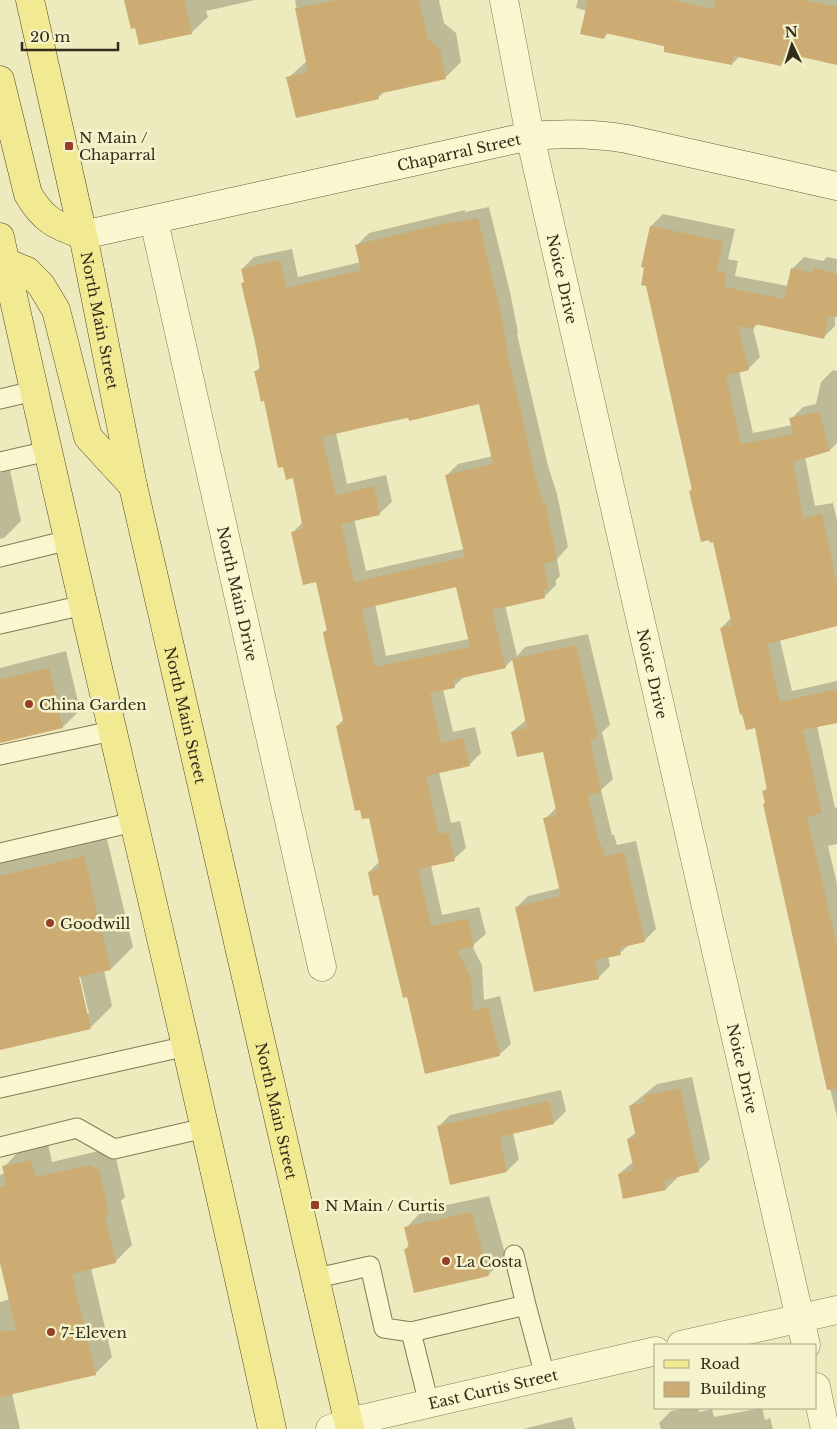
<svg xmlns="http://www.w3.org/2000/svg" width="837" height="1429" font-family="'Libre Baskerville',serif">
  <rect width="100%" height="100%" fill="#edeabd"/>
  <path fill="#0003" fill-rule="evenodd" d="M126,0H255L206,11L208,17L191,33L136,27Z
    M295,0H439L444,23L456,33L461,62L445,78L385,91L378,98L288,78L307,61Z
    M578,0H837V64L792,53L780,65L740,56L732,64L609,32L604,38L587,11L576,8Z
    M489,207L510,292L518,332L517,334L548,466L557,494L568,547L557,559L560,576L556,580V585L545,596L505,605L517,656L525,647L588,634L610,725L602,732L613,779L601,790L612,835H614L617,845L636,841L656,929L644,941L629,945L620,953L608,956L610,966L598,978L516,908L528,896L561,888L545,819L557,807L544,750L512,732L526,720L513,659L505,667L465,676L454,686L443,689L453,732L475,727L481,753L469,765L439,772L451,823L460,821L466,848L454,859L431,865L442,915L479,907L486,934L472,946L482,965L484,1000L500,996L511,1044L499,1055L408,995L379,893L369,872L379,862L370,816L337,726L344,719L324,632L328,629L317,581L293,532L303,522L294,477L255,372L260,367L243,283L245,281L242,269L254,257L292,249L298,277L361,262L357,245L369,233L465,210V212ZM480,403L493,456L458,464L446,476L464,549L366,571L354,519L380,513L392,502L386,475L347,484L336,433ZM457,586L469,639L386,656L375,604Z
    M663,214L735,229L728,259L738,261L735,276L788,286L792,269L804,257L823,261L827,257L837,259L835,326L823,338L758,324L753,328L760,357L748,369L739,371L753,433L792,425L791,419L803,407L816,404L821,382L833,370L837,371V443L830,450L805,457L815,506L833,503L837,520V625L780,640L792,691L837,681V721L817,726L835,808L837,807V844L828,846L837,884V1117L828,1080L825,1081L764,804L766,802L764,791L768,787L756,726L721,628L731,618L714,540L690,491L693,488L651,226Z
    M10,470L21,521L4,538L0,539V473Z
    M66,651L80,710L63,727L0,738V668Z
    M106,835L133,947L111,969L104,970L112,1006L90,1028L0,1049V860ZM79,971L89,1014H86L76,972Z
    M692,1077L710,1159L698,1171L678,1177L666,1189L619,1174L633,1162L628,1139L636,1132L630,1106L657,1084Z
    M561,1090L566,1111L554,1123L513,1133L519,1159L507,1171L438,1127L450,1115Z
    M48,1144L52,1162L107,1149L115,1154L125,1197L121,1201L132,1245L115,1262L91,1268L112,1357L95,1374L12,1393L20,1429H0V1302L10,1299L0,1258V1175L5,1173L4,1167L20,1150Z
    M489,1196L506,1257L488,1275L405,1250L409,1245L406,1228L423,1210Z
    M687,1408H698L699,1412L712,1409L714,1417L762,1408L765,1420L770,1418L773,1429H661L659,1423L671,1411Z
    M572,1417L575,1429H523Z"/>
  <path fill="#ccac72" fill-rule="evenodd" d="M124,0H184L192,34L139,45L135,28L131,29Z
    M338,0H419L428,39L440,49L446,79L378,94L379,99L296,118L286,77L308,72L295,8Z
    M588,0H673L714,9L716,0H805L837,7V65L784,53L781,66L734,56L732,65L664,52V46L605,33L604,39L580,34Z
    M478,218L499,305L507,345L506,346L536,479L544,505H546L557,560L544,564L549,589L544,590L545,598L492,610L506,668L453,680L455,688L430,693L441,743L463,738L470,766L426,776L439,834L448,832L455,861L418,869L431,926L468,918L474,947L457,950L471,977L473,1011L488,1007L500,1056L425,1074L407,997L403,998L378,895L373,896L368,872L380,869L369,818L362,819L360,810L355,811L336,726L344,724L325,643L323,632L327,631L316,582L303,585L291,532L303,529L293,478L286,480L283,467L278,468L264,401L261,402L254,371H260L257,350L241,283L244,282L241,269L280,260L287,288L361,270L355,245L453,221L454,223ZM479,404L493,464L445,475L465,557L354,582L341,524L380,515L374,486L336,495L322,437L408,417L409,421ZM456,587L470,647L375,667L362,609Z
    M650,226L723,241L717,271L727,273L724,287L784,299L791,268L813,273L814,268L837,274V317L829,316L824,339L755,324L754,329L738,326L749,370L726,376L741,444L793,434L789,418L819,412L830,451L793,462L803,518L822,514L837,585V626L767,644L780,702L837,689V723L803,730L822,813L807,817L837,945V1089L827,1090L763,804L765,803L762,791L767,790L755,728L746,730L742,714L740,715L720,628L732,625L713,542L710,543L709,540L701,542L689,491L692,490L646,286L641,285L644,268L641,267Z
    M576,645L598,738L590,740L601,792L588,795L600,846H602L605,856L624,852L645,942L619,948L621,955L595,960L599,979L534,992L515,907L561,896L543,818L557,815L543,752L517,757L511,732L527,728L512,659Z
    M49,668L63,728L0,743V679Z
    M84,856L111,970L79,977L91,1029L0,1050V876Z
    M680,1088L699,1172L664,1180L666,1190L623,1199L618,1174L634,1170L627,1139L636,1137L629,1106L645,1102L644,1096Z
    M549,1101L554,1124L500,1137L507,1172L450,1185L437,1126Z
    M31,1160L36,1177L90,1165L99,1170L109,1215L105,1216L116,1263L72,1274L96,1375L0,1397V1332L16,1330L0,1263V1187L7,1185L2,1166Z
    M472,1212L489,1276L414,1293L404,1249L409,1248L404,1227Z"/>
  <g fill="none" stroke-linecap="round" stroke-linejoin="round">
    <defs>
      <path id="lane" d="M0,399L34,391
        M0,462L48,451
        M0,557L69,540
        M0,624L84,605
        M0,755L112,731
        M0,853L134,822
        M0,1088L187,1046
        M0,1147L77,1128L114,1149L205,1128
        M514,1255L526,1305
        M317,1278L370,1266L384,1328L411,1332
        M429,1404L411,1332L526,1305L545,1376"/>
      <g id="street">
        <path id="s1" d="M504,0L530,136L806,1345"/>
        <path id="s2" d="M154,221L322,967"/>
        <path d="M681,1345L837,1310"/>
        <path d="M816,1387L825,1429"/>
        <path id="s3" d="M330,1429L349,1422L656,1351"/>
      </g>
      <g id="secondary">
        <path id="s4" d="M83,235L530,136C563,133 594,133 627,139L837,186"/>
      </g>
      <g id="primary">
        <path id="s5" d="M30,0L83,235L133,486L350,1429"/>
        <path d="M0,80L28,194C43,220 56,226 83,235"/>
        <path d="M0,237C87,635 186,1030 272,1429"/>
        <path d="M5,262L27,271L41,285L56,310L88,437L133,486"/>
      </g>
    </defs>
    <use href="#lane" stroke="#857a56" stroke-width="21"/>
    <use href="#street" stroke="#857a56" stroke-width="29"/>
    <use href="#secondary" stroke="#675b3a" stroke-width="29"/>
    <use href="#primary" stroke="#52462b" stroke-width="29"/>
    <use href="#lane" stroke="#f9f6d0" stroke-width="19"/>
    <use href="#street" stroke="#f9f6d0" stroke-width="28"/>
    <use href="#secondary" stroke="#f9f6d0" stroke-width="28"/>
    <use href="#primary" stroke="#f2ea93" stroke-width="28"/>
  </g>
  <g fill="#943f26" stroke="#f5f3cc" stroke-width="2">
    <rect x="64" y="141" width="10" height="10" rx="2.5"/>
    <circle cx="29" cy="704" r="5"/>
    <circle cx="50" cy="923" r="5"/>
    <rect x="310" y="1200" width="10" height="10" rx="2.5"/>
    <circle cx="446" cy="1261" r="5"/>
    <circle cx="51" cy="1332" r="5"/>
  </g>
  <g text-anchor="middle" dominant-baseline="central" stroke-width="5" stroke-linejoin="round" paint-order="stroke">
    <g font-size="15" fill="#342d1b" stroke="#f5f3cc" text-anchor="start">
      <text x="79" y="137">N Main /<tspan x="79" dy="17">Chaparral</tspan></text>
      <text x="39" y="704">China Garden</text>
      <text x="60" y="923">Goodwill</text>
      <text x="325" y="1205">N Main / Curtis</text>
      <text x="456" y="1261">La Costa</text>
      <text x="61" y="1332">7-Eleven</text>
    </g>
    <g font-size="15" fill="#342d1b" stroke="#f5f3cc">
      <text stroke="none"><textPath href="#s4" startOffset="385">Chaparral Street</textPath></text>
      <text stroke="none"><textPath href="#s1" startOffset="285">Noice Drive</textPath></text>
      <text stroke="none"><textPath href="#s5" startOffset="328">North Main Street</textPath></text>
      <text stroke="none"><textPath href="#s2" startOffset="382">North Main Drive</textPath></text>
      <text stroke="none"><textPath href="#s1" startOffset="690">Noice Drive</textPath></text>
      <text stroke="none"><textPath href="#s5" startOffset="732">North Main Street</textPath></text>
      <text stroke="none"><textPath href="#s1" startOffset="1095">Noice Drive</textPath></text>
      <text stroke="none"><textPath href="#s5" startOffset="1138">North Main Street</textPath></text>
      <text stroke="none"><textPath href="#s3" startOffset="168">East Curtis Street</textPath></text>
    </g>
  </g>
  <rect x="654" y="1344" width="162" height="65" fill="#f5f3cc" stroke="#a8a485"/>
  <rect x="664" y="1360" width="25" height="8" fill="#f2ea93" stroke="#a8a485"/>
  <text x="700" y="1369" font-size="15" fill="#342d1b">Road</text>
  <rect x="664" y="1382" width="25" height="15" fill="#ccac72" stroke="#a8a485"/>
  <text x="700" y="1394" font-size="15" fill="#342d1b">Building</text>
  <g transform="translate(792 45) rotate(356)" stroke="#f5f3cc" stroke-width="4" paint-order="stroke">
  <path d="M0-4L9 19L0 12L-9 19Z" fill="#342d1b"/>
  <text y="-8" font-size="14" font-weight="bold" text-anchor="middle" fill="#342d1b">N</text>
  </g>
  <path d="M22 42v8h96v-8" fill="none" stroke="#342d1b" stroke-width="2.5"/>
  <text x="30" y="42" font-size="15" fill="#342d1b" stroke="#f5f3cc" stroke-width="4" paint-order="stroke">20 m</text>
</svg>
